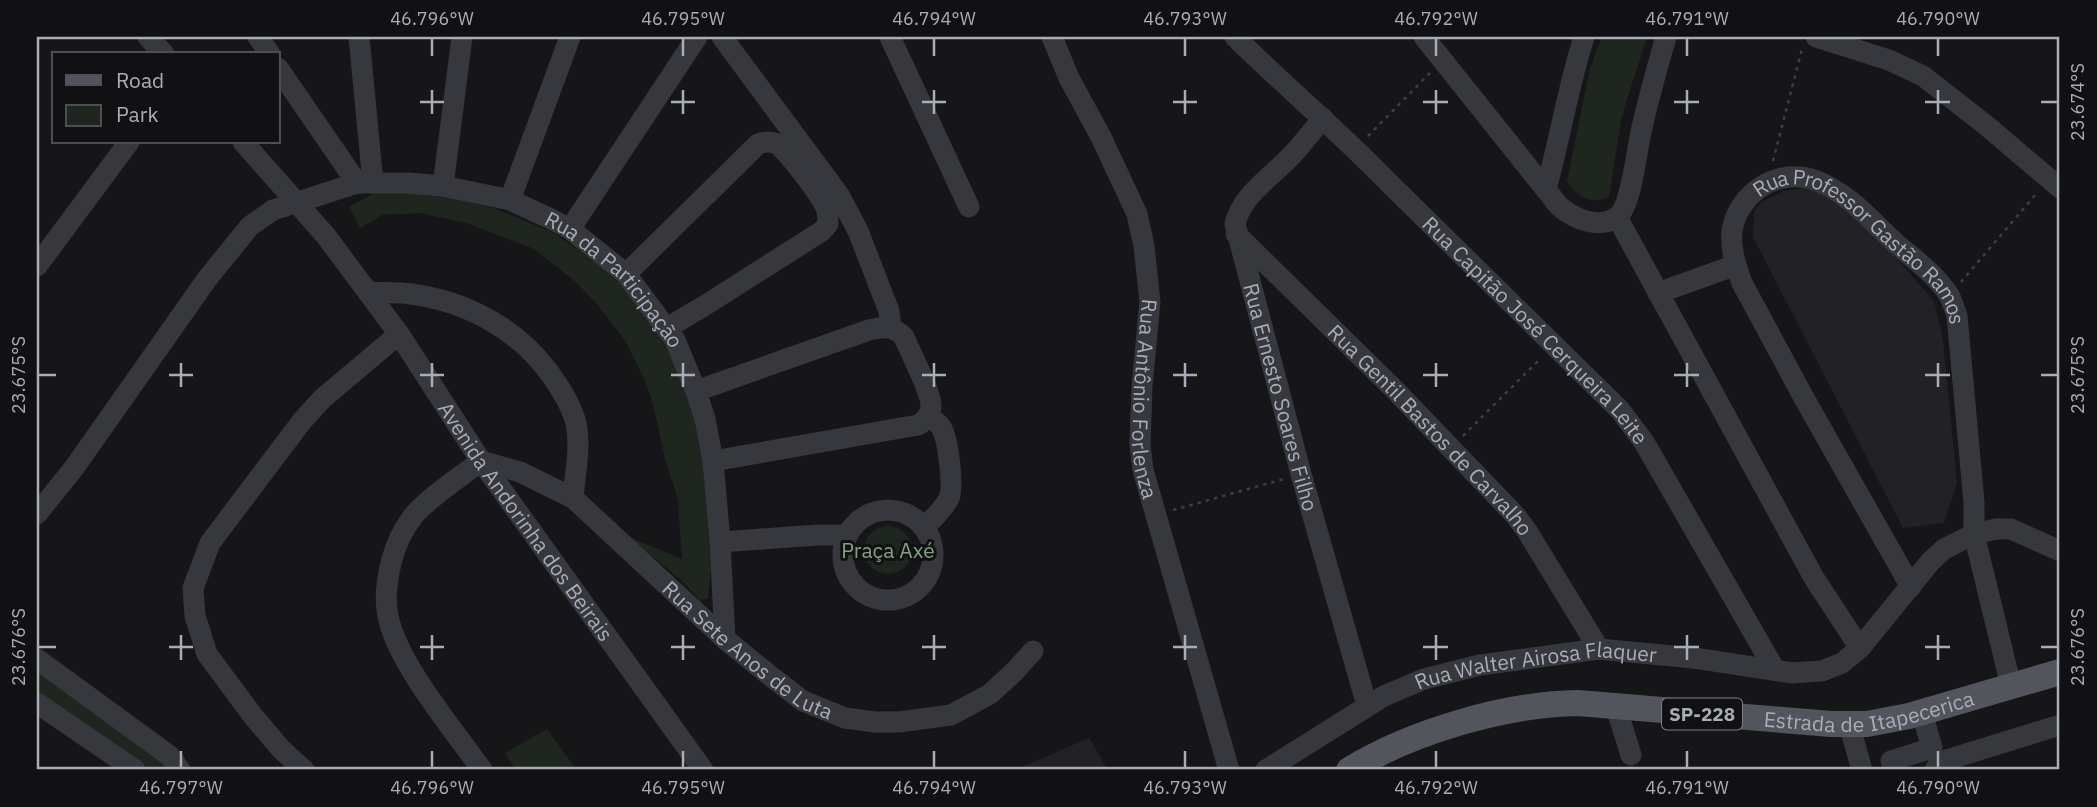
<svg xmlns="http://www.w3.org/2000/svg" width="2097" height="807" font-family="'IBM Plex Sans',sans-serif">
  <rect width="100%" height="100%" fill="#161618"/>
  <path fill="#222225" d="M1804,188L1824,191L1886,246L1934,301L1943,340L1957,483L1944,523L1903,528L1753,237L1754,212L1760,203L1784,191Z
    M1089,738L1108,770H1015Z"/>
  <path fill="#1e261f" d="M1602,37H1647L1622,115L1609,196C1593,206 1575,197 1567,181L1590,68Z
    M426,190L496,209L554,233L596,263L624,287L665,345L689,393L703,459L711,570L708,598L700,601L681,580L629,537L682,559L678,500L665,459L653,404L645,381L626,342L601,309L577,283L534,249L466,223L420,213L382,215L360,228L349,207L376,192Z
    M864 550a24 24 0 1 1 48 0a24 24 0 1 1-48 0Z
    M37,667L171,767V770H139L37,694Z
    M547,729L577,770H516L505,753Z"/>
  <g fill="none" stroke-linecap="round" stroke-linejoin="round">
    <path stroke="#3d3f44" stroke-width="2.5" stroke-dasharray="3.5 5" stroke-linecap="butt" d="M1368,136L1430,73
      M1773,161L1802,49
      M1961,282L2036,194
      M1463,436L1540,359
      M1173,510L1284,479"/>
    <g stroke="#37383d" stroke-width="21">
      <path d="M148,37L164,54"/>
      <path d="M258,37L270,54"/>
      <path d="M359,37L373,183"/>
      <path d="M722,37L839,195L858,231L889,311L891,327"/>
      <path d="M890,37L969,207"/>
      <path id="s1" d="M1052,37L1069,78L1101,137L1137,214L1144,246L1150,302L1142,386L1140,444L1143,470L1229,770"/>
      <path id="s2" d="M1235,37C1286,87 1341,133 1391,185L1620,410L1644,442L1775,670"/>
      <path d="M1424,37L1559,206C1574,219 1601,231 1619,215C1631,204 1637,150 1641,132C1648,100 1657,68 1666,37"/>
      <path d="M1816,37L1889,60L1923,76L1987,126L2060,188"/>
      <path d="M278,68L357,183"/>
      <path id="s3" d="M1323,118C1312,131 1302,145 1290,157C1270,178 1242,195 1235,224L1301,474L1367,706"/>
      <path id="s4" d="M243,142L326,236L399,334L481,461L703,770"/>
      <path d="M443,186L462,37"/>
      <path d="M1546,189C1560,139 1568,87 1584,37"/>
      <path d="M510,200L570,37"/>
      <path d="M1617,217L1814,578L1860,648"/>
      <path d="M570,229L697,37"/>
      <path id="s5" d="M1236,234L1396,391L1515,515L1527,531L1599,649"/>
      <path d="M37,266L129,142"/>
      <path d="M626,274L758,144C764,142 769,141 775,143C785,147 821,196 826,208C828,213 828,219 828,224L822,231L704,306L667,328"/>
      <path d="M368,292C382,293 397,292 411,294C465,301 516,328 548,371C560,387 571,404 576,423C581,447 575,474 573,498"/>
      <path d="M1658,293L1736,265"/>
      <path d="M696,391L869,330C883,327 893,325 904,337C910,352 932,393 931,407C930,416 925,421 918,425L713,461"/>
      <circle cx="888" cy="555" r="45"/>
      <path id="s6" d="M37,514L74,468L207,279L250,226L273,210L357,183H408L443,186L510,200L549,218L570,229L626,274L675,340L696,391L705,419L713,461L720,542L725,639"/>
      <path d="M924,528C932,519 944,509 949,498C954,486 948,438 941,427C938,422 933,420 928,417"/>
      <path d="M720,542L818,535H847"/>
      <path id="s7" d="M1911,587L1804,398L1742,283C1736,266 1730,249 1732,231C1738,192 1780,166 1817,181C1849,193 1875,225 1900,247C1917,261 1934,274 1947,292C1952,299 1954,308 1957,316L1974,503V534L2011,686"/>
      <path d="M37,659L170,756L180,770"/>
      <path d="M37,703L135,770"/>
      <path d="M1616,707L1631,755"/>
      <path d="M1849,724L1862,770"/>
      <path d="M304,770L281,749L253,716L207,654L195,616L193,588L210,543L302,421L322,399L399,334"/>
      <path id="s8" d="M482,770C454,730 397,663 388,616C384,598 387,580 391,563C395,546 403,529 414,515C433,494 459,478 481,461L520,472L573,498L725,639L768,674L803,701L845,718L875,722H899L951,715L990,694L1014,672L1033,651"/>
      <path id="s9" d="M1266,770L1384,696L1424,679L1480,665L1599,649L1694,658L1792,673L1822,671L1842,663L1860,648L1930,562L1944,549L1974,534L1996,529H2011L2060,551"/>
      <path d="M1894,770L1891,761L1932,748L1922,713"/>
      <path d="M1935,770L1940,762L2060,725"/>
    </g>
    <path stroke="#53555c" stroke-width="26" id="s10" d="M1349,770C1411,732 1505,704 1578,703L1831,724H1867L1909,716L2060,672"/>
  </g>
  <path fill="none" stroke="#a8adb8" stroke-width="2.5" d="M432,38V56M683,38V56M934,38V56M1185,38V56M1436,38V56M1687,38V56M1938,38V56M432,90V114M683,90V114M934,90V114M1185,90V114M1436,90V114M1687,90V114M1938,90V114M420,102H444M671,102H695M922,102H946M1173,102H1197M1423,102H1448M1674,102H1699M1925,102H1950M2041,102H2058M181,363V387M432,363V387M683,363V387M934,363V387M1185,363V387M1436,363V387M1687,363V387M1938,363V387M38,375H56M169,375H193M420,375H444M671,375H695M922,375H946M1173,375H1197M1423,375H1448M1674,375H1699M1925,375H1950M2041,375H2058M181,635V660M432,635V660M683,635V660M934,635V660M1185,635V660M1436,635V660M1687,635V660M1938,635V660M38,647H56M169,647H193M420,647H444M671,647H695M922,647H946M1173,647H1197M1423,647H1448M1674,647H1699M1925,647H1950M2041,647H2058M181,751V768M432,751V768M683,751V768M934,751V768M1185,751V768M1436,751V768M1687,751V768M1938,751V768"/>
  <g text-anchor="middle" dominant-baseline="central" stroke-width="6" stroke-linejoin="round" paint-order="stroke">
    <rect fill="#111113" stroke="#7b7e86" stroke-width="2" x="1662" y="698.5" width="80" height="31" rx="5"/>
    <g font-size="19" font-weight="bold" fill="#a8adb8">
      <text x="1702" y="714">SP-228</text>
    </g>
    <g font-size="21" fill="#a8adb8" stroke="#111113">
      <text stroke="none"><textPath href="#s7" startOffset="584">Rua Professor Gastão Ramos</textPath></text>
      <text stroke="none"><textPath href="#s6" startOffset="763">Rua da Participação</textPath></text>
      <text stroke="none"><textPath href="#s2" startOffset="420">Rua Capitão José Cerqueira Leite</textPath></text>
      <text stroke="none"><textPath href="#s1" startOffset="383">Rua Antônio Forlenza</textPath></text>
      <text stroke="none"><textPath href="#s3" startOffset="318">Rua Ernesto Soares Filho</textPath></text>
      <text stroke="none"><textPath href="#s5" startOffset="276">Rua Gentil Bastos de Carvalho</textPath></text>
      <text stroke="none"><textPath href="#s4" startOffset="474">Avenida Andorinha dos Beirais</textPath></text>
      <text stroke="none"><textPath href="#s8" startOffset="707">Rua Sete Anos de Luta</textPath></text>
      <text stroke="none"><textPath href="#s9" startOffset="296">Rua Walter Airosa Flaquer</textPath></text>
      <text stroke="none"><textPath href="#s10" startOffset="534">Estrada de Itapecerica</textPath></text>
    </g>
    <g font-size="21" fill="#7fa381" stroke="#111113">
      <text x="888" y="550">Praça Axé</text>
    </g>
  </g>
  <rect width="2097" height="807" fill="none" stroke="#111113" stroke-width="77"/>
  <rect x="52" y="52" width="228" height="91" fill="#111113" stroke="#4d4f55" stroke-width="2"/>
  <rect x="66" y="75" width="35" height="10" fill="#53555c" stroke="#4d4f55" stroke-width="2"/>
  <text x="116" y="88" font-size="21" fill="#a8adb8">Road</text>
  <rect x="66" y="105" width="35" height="21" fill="#1e261f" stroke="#4d4f55" stroke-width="2"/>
  <text x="116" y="122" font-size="21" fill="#a8adb8">Park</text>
  <rect x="38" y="38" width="2020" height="730" fill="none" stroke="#a8adb8" stroke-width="2.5"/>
  <g font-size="18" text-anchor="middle" fill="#a8adb8">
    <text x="432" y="25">46.796°W</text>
    <text x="683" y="25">46.795°W</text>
    <text x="934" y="25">46.794°W</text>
    <text x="1185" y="25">46.793°W</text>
    <text x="1436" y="25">46.792°W</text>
    <text x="1687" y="25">46.791°W</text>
    <text x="1938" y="25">46.790°W</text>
    <text transform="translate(2078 102) rotate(-90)" y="6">23.674°S</text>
    <text transform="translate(19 375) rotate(-90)" y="6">23.675°S</text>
    <text transform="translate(2078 375) rotate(-90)" y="6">23.675°S</text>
    <text transform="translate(19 647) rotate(-90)" y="6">23.676°S</text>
    <text transform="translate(2078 647) rotate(-90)" y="6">23.676°S</text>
    <text x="181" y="794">46.797°W</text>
    <text x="432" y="794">46.796°W</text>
    <text x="683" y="794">46.795°W</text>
    <text x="934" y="794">46.794°W</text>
    <text x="1185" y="794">46.793°W</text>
    <text x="1436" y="794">46.792°W</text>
    <text x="1687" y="794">46.791°W</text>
    <text x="1938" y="794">46.790°W</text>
  </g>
</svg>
